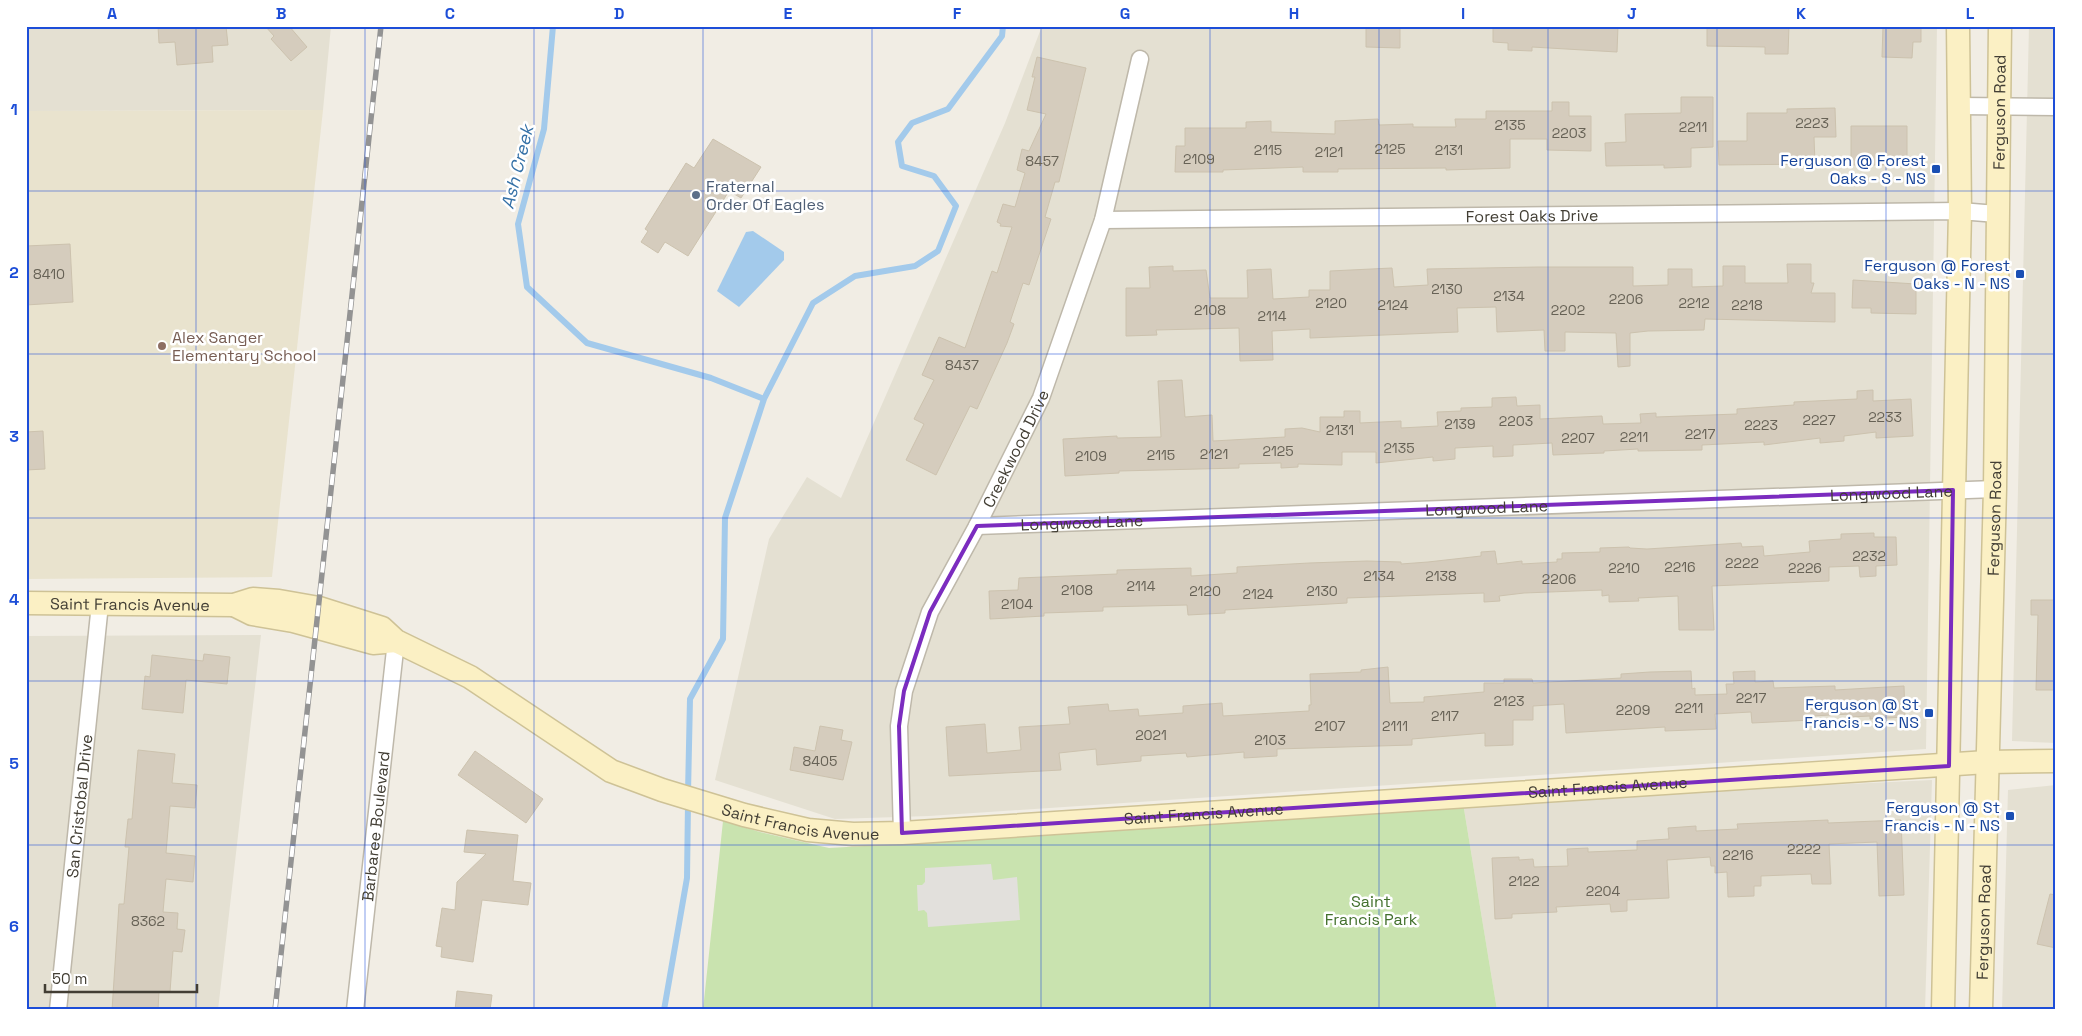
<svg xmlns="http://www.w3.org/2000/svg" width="2082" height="1036" font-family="'Space Grotesk',sans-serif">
  <rect width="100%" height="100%" fill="#f1ede4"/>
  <path fill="#e4e0d2" d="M26,26H331L323,110L26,111Z
    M1042,26H1937L1926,749L929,816L835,819L715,780L769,539L807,477L841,498L1005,123Z
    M2029,26H2056V743L2012,741Z
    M261,635L218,1010H26V636Z
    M1932,780L1925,1010H1497L1463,803Z
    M2056,785V1010H2002L2008,790Z"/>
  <path fill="#e9e3ce" d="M323,110L272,577L26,579V111Z"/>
  <path fill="#c9e3af" d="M1463,803L1497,1010H703L723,821L760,832L829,848L989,839Z"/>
  <path fill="#e2e0dc" d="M991,864L993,880L1017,877L1020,920L928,927L927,913L924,910L918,911L917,885H922L925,882V868Z"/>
  <path fill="#a3caeb" d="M753,231L784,252V260L739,307L717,291L746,232Z"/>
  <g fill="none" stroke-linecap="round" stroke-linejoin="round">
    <path stroke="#a3caeb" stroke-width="6" d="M553,26L544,129L518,224L527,287L587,343L711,378L764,399
      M688,793L690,699L723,639L725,518L764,399L813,303L855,276L915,266L938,251L956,206L934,176L902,166L898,142L912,123L948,109L1002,36L1003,26
      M664,1010L687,878L688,803"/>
  </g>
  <path fill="#d5ccbd" stroke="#ccc2ae" d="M158,26H226L228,45L212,46L213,62L177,65L175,42L159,43Z
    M265,26H289L307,47L291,61L271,39L274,36Z
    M1366,26H1400V48L1366,47Z
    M1493,26H1618L1617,52L1532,47V51L1508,50V43L1493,42Z
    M1707,26H1789L1788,54H1765V47L1707,46Z
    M1883,26H1921V42H1913L1912,58L1882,57Z
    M1037,57L1086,68L1059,182H1055L1045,217L1051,219L1029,285L1023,283L1010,322L1014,324L1007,343L977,409L970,406L936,475L906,460L924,424L914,419L934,380L922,375L939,337L965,348L992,271L997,273L1012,227L1000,226L1001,224L997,222L1003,204L1015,207L1025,173L1017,170L1022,149L1029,151L1046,114L1027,110L1035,77H1032Z
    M1681,97H1713V147L1691,148V167L1664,168V165L1606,166L1605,143L1626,142L1625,114L1681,113Z
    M1552,102H1569V116H1591V151L1547,150V139H1510V168L1446,170V168L1338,169V172H1303V167L1223,170V172H1175L1176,146H1185V128H1246V122L1271,121V132L1335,134V121L1378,119L1379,125L1413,124V127H1456L1455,119H1486V111H1552Z
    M1835,108L1836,137H1814L1815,164L1719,165L1718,141H1747V113H1787V109Z
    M1851,126H1907V165H1851Z
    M713,139L761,167L741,198L729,191L688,256L665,242L658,253L641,242L648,231L645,229L686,163L694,168Z
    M70,244L73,302L26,305V246Z
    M1787,264H1811V283H1814L1811,293H1835V322L1705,319L1704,330L1648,331L1630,333V366L1618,367L1616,333L1565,332V351H1545L1544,330L1497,332L1496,307L1457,308L1458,332L1310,338V329L1272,331L1273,360L1240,361L1239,328L1156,330L1157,335L1126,336V288H1150L1149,267L1173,266V271L1206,270L1210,298H1248L1247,270L1271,269L1273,299L1309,297V290H1330V271L1392,268L1394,287L1428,285L1427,269L1538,267H1633V286L1668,285V269H1692V287L1723,286V266H1745V283H1788Z
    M1853,280L1916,284V314L1871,313V308H1852Z
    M1182,380L1185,417L1212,415L1213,441L1285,437V429L1302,428L1320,432V417H1344V411H1360V423L1401,421V428L1438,426L1437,412L1461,411V408L1492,407V398L1516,397L1517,406L1540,405V419L1602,416L1603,424L1641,423L1640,414L1656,413V417L1737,414V409L1794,405V402L1857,399V391L1873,390V401L1911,399L1913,436L1876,438V432L1844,436V441L1820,443V438L1764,445V442L1702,445V450L1638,451V449L1604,451V453L1553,455L1552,443L1513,445V456L1493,457V446L1455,448V459L1433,461V457L1376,463V452H1342V465L1298,464V467L1281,468V463L1239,464V468L1119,471V473L1065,476L1063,439L1117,436V438L1161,437L1158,381Z
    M43,431L45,469L26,470V432Z
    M1874,533V537H1896L1897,565L1876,566V576L1860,577L1859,566L1829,567V581L1712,586L1714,630H1679L1678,596L1638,598L1639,601L1609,602V595L1602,596V590L1524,593L1499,596L1500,601L1484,602V593L1347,598V603L1225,610V613L1188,615L1187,605L1103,607V611L1044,613V616L990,619L989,591L1018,590L1019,578L1117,574V570L1191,568V576L1237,573V567L1309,563L1367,561L1401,562V564L1428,562L1481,556V552L1495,551L1497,564L1522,561V564L1557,562V559H1562V553L1600,552V548L1629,547L1630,548L1647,549L1741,543L1742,547L1763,546L1764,556L1810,552L1809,541L1841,539V534Z
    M2031,600H2056V690H2036L2038,615H2031Z
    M204,654L230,657L227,684L186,680L183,713L142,709L145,676L150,677L152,655L203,661Z
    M1388,667L1390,703L1424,702V697L1484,692V683H1504V679H1532L1533,683L1621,678V674L1650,672L1691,671L1692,689L1695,688V695L1727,694L1726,684H1734L1733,672L1755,671V682L1773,681L1774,688L1835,686V690L1904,686L1905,717L1870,719V716L1850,717V714L1812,716V720L1752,723L1751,712L1715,714L1716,729L1665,731V727L1566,733L1564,704L1533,706V720H1513V745L1485,746V733L1412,739V745L1277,749V756L1244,758V752L1187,757L1186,753L1141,756V761L1097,765L1096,749L1059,753L1061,770L949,776L946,727L985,724L987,753L1021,750L1019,727L1070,724L1068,707L1108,704L1109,711L1138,709L1139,716L1183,713V706L1222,703L1223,716L1309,711V705H1311L1310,674L1361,672V670Z
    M820,726L843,730L841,740L852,742L843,780L790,770L794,747L815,751Z
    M138,750L175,754L172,783L197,785L195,808L170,806L166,853L195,856L193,882L166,879L163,912L178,913L177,929L185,930L182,952L173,951L170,992H159L158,1010H112L119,904H124L129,847H125L128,819H132Z
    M475,751L543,799L526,823L458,775Z
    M1828,820V823L1901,820L1904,895L1879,896L1877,842L1829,844L1831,884H1812L1811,874L1761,876V886H1754V896L1728,897L1727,872L1715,873V866H1711L1710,857L1667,860L1669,898L1627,900V911L1611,912L1610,904L1556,907L1557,912L1512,914V918L1495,919L1492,858L1519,857V860L1533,859L1534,867L1568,866L1567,849L1588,848V852L1637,850V841L1669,839L1668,828L1696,826V831L1738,829L1737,824Z
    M467,830L518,835L513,881L531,883L528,905L482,900L473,962L441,957L442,947L436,946L442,908L455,910L457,882L486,854L464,852Z
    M2050,894L2056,895V948L2037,944Z
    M457,991L492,995L490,1010H455Z"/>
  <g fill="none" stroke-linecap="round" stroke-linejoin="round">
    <defs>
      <g id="street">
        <path d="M1959,106L2056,107"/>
        <path id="s1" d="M1103,220L1960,211L1997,214"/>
        <path id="s2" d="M977,526L1995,489"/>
        <path id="s3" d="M902,833L899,726L904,691L930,612L977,526L1041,398L1103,220L1140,59"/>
        <path id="s4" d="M58,1010L100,604"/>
        <path id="s5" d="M355,1010L396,641"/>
      </g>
      <g id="secondary">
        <path id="s6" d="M26,603L234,605L253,599L279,601L319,608L382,628L396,641L470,677L611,771L662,790L744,815L808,830L853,834L902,833L1987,762L2056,761"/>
        <path d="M234,605L252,614L293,621L373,643L396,641"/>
        <path d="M1943,1010L1960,211L1958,26"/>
        <path id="s7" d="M1981,1010L1995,489L2000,26"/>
      </g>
    </defs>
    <use href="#street" stroke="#beb8aa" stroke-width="19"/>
    <use href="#secondary" stroke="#cec296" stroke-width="25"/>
    <use href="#street" stroke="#fff" stroke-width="16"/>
    <use href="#secondary" stroke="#fbf0c4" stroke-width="22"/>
    <defs>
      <path id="rail" d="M275,1010L381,26"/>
    </defs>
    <use href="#rail" stroke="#939393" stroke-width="5.5"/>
    <use href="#rail" stroke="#fff" stroke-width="4" stroke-dasharray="11" stroke-linecap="butt"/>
  </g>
  <path fill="none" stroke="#7b2cbf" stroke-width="4" stroke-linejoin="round" d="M1953,490L1949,766L902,833L899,726L904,691L930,612L977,526Z"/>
  <path fill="none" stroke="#1d4ed8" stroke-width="1" stroke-opacity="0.55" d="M196,26V1010M365,26V1010M534,26V1010M703,26V1010M872,26V1010M1041,26V1010M1210,26V1010M1379,26V1010M1548,26V1010M1717,26V1010M1886,26V1010M26,191H2056M26,354H2056M26,518H2056M26,681H2056M26,845H2056"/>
  <g fill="#1a4fb4" stroke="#fff" stroke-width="2">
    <rect x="1931" y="164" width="10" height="10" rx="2.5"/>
    <rect x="2015" y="269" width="10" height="10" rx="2.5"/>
    <rect x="1924" y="708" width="10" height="10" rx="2.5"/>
    <rect x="2005" y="811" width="10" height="10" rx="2.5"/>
  </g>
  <circle fill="#5c6f8a" stroke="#fff" stroke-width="2" cx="696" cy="195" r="5"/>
  <circle fill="#8d6e63" stroke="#fff" stroke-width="2" cx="162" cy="346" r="5"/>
  <g text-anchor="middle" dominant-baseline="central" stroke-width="5" stroke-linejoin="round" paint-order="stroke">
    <g font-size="14" fill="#676256">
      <text x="1812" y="123">2223</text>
      <text x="1510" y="125">2135</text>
      <text x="1693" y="127">2211</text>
      <text x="1569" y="133">2203</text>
      <text x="1390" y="149">2125</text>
      <text x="1268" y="150">2115</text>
      <text x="1449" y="150">2131</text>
      <text x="1329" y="152">2121</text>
      <text x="1199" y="159">2109</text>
      <text x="1042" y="161">8457</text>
      <text x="49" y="274">8410</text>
      <text x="1447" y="289">2130</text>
      <text x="1509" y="296">2134</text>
      <text x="1626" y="299">2206</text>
      <text x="1331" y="303">2120</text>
      <text x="1694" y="303">2212</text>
      <text x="1393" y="305">2124</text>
      <text x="1747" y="305">2218</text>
      <text x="1210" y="310">2108</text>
      <text x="1568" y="310">2202</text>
      <text x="1272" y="316">2114</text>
      <text x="962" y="365">8437</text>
      <text x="1885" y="417">2233</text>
      <text x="1819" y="420">2227</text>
      <text x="1516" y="421">2203</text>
      <text x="1460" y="424">2139</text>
      <text x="1761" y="425">2223</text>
      <text x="1340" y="430">2131</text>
      <text x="1700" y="434">2217</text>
      <text x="1634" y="437">2211</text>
      <text x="1578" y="438">2207</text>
      <text x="1399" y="448">2135</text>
      <text x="1278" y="451">2125</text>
      <text x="1214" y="454">2121</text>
      <text x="1161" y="455">2115</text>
      <text x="1091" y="456">2109</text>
      <text x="1869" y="556">2232</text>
      <text x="1742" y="563">2222</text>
      <text x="1680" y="567">2216</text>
      <text x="1624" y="568">2210</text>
      <text x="1805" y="568">2226</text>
      <text x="1379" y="576">2134</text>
      <text x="1441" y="576">2138</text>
      <text x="1559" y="579">2206</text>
      <text x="1141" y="586">2114</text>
      <text x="1077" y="590">2108</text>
      <text x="1205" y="591">2120</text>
      <text x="1322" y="591">2130</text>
      <text x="1258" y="594">2124</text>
      <text x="1017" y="604">2104</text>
      <text x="1751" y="698">2217</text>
      <text x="1509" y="701">2123</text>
      <text x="1689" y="708">2211</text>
      <text x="1633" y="710">2209</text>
      <text x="1445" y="716">2117</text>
      <text x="1330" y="726">2107</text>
      <text x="1395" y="726">2111</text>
      <text x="1151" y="735">2021</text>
      <text x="1270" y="740">2103</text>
      <text x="820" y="761">8405</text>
      <text x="1804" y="849">2222</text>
      <text x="1738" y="855">2216</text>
      <text x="1524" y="881">2122</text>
      <text x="1603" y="891">2204</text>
      <text x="148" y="921">8362</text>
    </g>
    <g font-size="16" fill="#423e34" stroke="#fff">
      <text stroke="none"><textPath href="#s7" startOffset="898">Ferguson Road</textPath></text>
      <text stroke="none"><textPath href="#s1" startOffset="429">Forest Oaks Drive</textPath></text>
      <text stroke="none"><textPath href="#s3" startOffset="410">Creekwood Drive</textPath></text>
      <text stroke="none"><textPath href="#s2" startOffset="915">Longwood Lane</textPath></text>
      <text stroke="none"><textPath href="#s2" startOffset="510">Longwood Lane</textPath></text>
      <text stroke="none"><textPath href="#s7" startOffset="492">Ferguson Road</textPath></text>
      <text stroke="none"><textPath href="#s2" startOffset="105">Longwood Lane</textPath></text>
      <text stroke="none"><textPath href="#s6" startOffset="104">Saint Francis Avenue</textPath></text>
      <text stroke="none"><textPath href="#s6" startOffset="1639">Saint Francis Avenue</textPath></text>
      <text stroke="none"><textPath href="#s4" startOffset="205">San Cristobal Drive</textPath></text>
      <text stroke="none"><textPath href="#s6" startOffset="1234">Saint Francis Avenue</textPath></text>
      <text stroke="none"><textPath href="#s6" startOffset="829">Saint Francis Avenue</textPath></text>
      <text stroke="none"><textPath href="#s5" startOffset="185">Barbaree Boulevard</textPath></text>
      <text stroke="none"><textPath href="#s7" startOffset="88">Ferguson Road</textPath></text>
    </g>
    <g font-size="16" fill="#164399" stroke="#fff" text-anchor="end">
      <text x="1926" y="160">Ferguson @ Forest<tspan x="1926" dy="18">Oaks - S - NS</tspan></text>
      <text x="2010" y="265">Ferguson @ Forest<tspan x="2010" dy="18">Oaks - N - NS</tspan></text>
      <text x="1919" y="704">Ferguson @ St<tspan x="1919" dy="18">Francis - S - NS</tspan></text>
      <text x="2000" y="807">Ferguson @ St<tspan x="2000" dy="18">Francis - N - NS</tspan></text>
    </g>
    <g font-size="16" fill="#4e5e75" stroke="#fff" text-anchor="start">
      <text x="706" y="186">Fraternal<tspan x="706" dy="18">Order Of Eagles</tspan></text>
    </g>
    <g font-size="16" fill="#785e54" stroke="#fff" text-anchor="start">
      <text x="172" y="337">Alex Sanger<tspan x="172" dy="18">Elementary School</tspan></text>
    </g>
    <g font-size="16" fill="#42702c" stroke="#fff">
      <text x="1371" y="901">Saint<tspan x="1371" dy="18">Francis Park</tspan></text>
    </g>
    <g font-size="18" font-style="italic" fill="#3571a7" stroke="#fff">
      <text transform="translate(517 167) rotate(-76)">Ash Creek</text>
    </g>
  </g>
  <rect width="2082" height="1036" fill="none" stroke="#ffffff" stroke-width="55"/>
  <path d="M45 984v8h152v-8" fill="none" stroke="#423e34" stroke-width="2.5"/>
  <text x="52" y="984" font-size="15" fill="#423e34" stroke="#ffffff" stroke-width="4" paint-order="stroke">50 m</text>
  <rect x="28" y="28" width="2026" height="980" fill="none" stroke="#1d4ed8" stroke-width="2"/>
  <g font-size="16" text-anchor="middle" font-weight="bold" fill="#1d4ed8">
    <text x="112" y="19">A</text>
    <text x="281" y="19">B</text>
    <text x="450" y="19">C</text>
    <text x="619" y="19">D</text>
    <text x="788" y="19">E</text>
    <text x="957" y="19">F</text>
    <text x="1125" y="19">G</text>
    <text x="1294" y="19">H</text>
    <text x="1463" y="19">I</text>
    <text x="1632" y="19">J</text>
    <text x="1801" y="19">K</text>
    <text x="1970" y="19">L</text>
    <text x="14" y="115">1</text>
    <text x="14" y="278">2</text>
    <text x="14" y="442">3</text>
    <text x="14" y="605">4</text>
    <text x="14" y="769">5</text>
    <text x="14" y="932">6</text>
  </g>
</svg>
